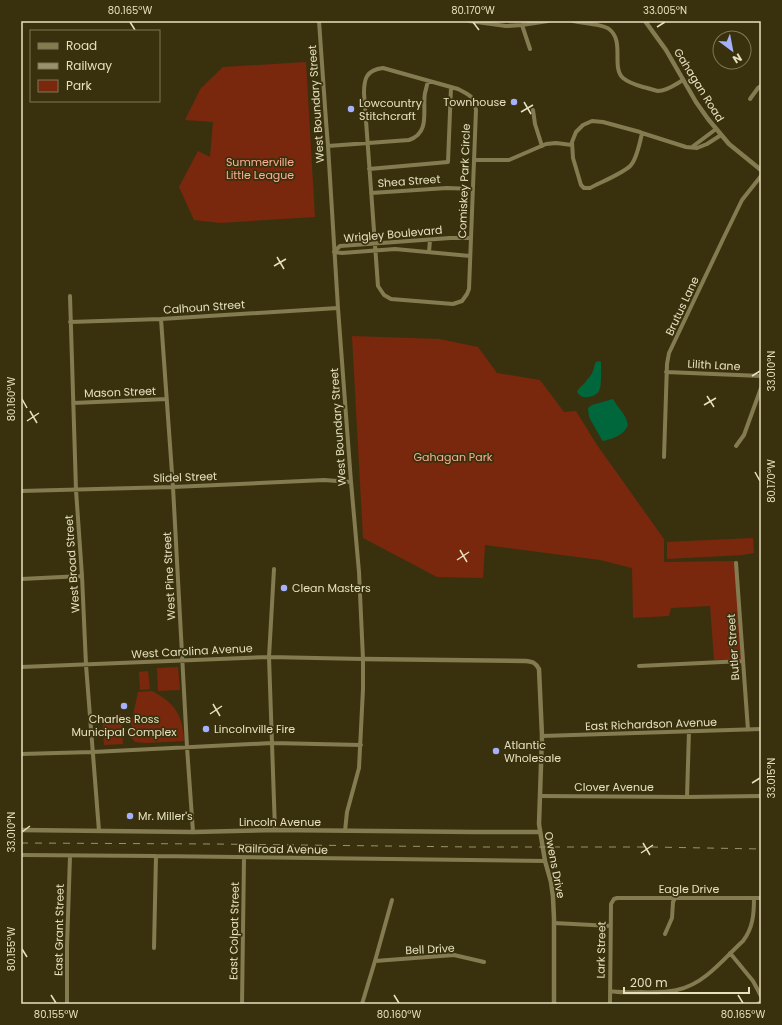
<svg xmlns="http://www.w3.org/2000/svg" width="782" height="1025" font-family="Poppins,sans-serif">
  <rect width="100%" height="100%" fill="#39310e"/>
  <path fill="#79280e" d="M306,62L315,217L220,223L194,220L179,187L198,151L210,157L213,122L185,120L201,88L223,67Z
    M352,336L439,339L478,347L497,373L540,380L564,412L576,411L597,445L664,539V562L738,561L741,659L714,660L710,606L671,608L669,616L633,618L632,568L600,560L485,545L483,578L437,577L363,538Z
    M753,538L754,553L742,555L667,559V542Z
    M178,667L180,690L158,691L157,668Z
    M148,671L150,689L140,690L139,672Z
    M152,691C175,703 183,715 184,741L146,743L135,742L131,737V725L138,692Z
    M121,714L123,744L104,745L102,716Z"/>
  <path fill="#00673d" d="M599,361L601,362C601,368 602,386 599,391C598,394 591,397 588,397C583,398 580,396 577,392C579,387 584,385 587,380C590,377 593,372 594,368C594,366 595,364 596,362Z
    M613,399C619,410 625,412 628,425C624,435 614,438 604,441L602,440L589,417L588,408L592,405Z"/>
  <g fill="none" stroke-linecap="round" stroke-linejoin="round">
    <path stroke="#847b51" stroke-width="4" d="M319,21L326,121L328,146L338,308L351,482L359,572L363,659V689L359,768L347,812L345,831
      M469,21L506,26L522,25L548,21
      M573,21C582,23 603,24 609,29C625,41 611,67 623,78C629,83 636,85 643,87C648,88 653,90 658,91C667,91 676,84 683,80
      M522,25L530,49
      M383,68L458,89C470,95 474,96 476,110L469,289L467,294L462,301L453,304L391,299L384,295L378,286L364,93C364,79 366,70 383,68Z
      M750,99L758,88L761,86
      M533,110L535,124L542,146
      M642,133C640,142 637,158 631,165C626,172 599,183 590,188H584L581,185L573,158L572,142L576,132L583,125L592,121L603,122L640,132L642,133L686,147L697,148L707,144L721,135
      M328,146L409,140C431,133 422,109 425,93C426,89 427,85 428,81
      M692,147L716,129
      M474,160H509L546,144L556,143L572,145
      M369,169L448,162L451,87
      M371,193L447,188L473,189
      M334,252L340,246L450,238H471
      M334,252L342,253L395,249L470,256
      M429,252L430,240
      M70,296L76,490L82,576L86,665L99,831
      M161,319L173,487L187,747L193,832
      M70,322L161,319L338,308
      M666,372L761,376
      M73,403L167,399
      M736,446L744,435L761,388
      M664,457L667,364L669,353L725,235L742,200L761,176
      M21,491L173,487L324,480L351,482
      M736,563L748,730
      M274,569L269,657L275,830
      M21,579L82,576
      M639,666L743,661
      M21,667L269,657L363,659
      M542,736L761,729
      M21,754L93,752L272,743L361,745
      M541,796L687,797L761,796
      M687,797L689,731
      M21,855L156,856L545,861
      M554,923L611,926
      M665,934L672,918L673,902L675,898
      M154,948L156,856
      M730,953L753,981L761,996
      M375,961L454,955L484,962
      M610,991C620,993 630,992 641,992C667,993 686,992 707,975C720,965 731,952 743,941C753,928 754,914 754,898
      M67,1004V946L70,856
      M242,1004L244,858
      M362,1004L375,961L392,900
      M610,1004L611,904L614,899L617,898H761
      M758,1004L761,1002"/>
    <path stroke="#847b51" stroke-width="4.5" d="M645,21L666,50L696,102L708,119L729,144L761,170
      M363,659L525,661C533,662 535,662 539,669L542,736L539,824L545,861L551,882L553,897L554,919V1004
      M21,830L193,832L275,830L475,832H540"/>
    <path stroke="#99916f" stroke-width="1" stroke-dasharray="7 7" stroke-linecap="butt" d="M21,843L214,844L472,847H652L761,849"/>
  </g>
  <path fill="none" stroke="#e7e0bf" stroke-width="1.5" d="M130,22L135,30M473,22L479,30M657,27L665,22M524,102L531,114M521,112L533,105M277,257L284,269M274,266L286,259M752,376L760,371M707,396L714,407M22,399L27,408M704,405L716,398M30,411L37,423M27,421L39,413M755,472L760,481M460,550L467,562M457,560L469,552M213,704L220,716M210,714L222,706M752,783L760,778M22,832L30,826M643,843L650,855M641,853L653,845M22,949L27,957M51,995L56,1003M394,995L399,1003M738,995L743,1003"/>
  <g fill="#a6b1fc" stroke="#39310e" stroke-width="1.5">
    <circle cx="514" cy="102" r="4"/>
    <circle cx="351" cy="109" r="4"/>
    <circle cx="284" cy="588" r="4"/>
    <circle cx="124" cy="706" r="4"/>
    <circle cx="206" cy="729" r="4"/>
    <circle cx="496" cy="751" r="4"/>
    <circle cx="130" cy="816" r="4"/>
  </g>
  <g text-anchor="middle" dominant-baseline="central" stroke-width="3.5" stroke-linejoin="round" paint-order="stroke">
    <g font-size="11" fill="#e7e0bf" stroke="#39310e">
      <text transform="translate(699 85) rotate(58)">Gahagan Road</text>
      <text transform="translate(316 104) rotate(-94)">West Boundary Street</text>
      <text transform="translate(409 181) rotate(-4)">Shea Street</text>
      <text transform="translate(464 181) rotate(-88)">Comiskey Park Circle</text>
      <text transform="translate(393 234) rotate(-5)">Wrigley Boulevard</text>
      <text transform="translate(682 306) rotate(-65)">Brutus Lane</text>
      <text transform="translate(204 307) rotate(-4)">Calhoun Street</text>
      <text transform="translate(714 365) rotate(3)">Lilith Lane</text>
      <text transform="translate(120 392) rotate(-2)">Mason Street</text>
      <text transform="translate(338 427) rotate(-94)">West Boundary Street</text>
      <text transform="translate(185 477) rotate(-2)">Slidel Street</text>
      <text transform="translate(72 564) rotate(-94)">West Broad Street</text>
      <text transform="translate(169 576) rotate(-93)">West Pine Street</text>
      <text transform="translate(733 647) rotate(-94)">Butler Street</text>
      <text transform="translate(192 651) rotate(-3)">West Carolina Avenue</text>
      <text transform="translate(651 724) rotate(-2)">East Richardson Avenue</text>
      <text x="614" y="787">Clover Avenue</text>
      <text x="280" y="822">Lincoln Avenue</text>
      <text transform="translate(283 849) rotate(1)">Railroad Avenue</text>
      <text transform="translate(555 865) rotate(79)">Owens Drive</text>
      <text x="689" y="889">Eagle Drive</text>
      <text transform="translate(59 930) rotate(-89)">East Grant Street</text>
      <text transform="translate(234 931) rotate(-89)">East Colpat Street</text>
      <text transform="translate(430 949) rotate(-3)">Bell Drive</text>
      <text transform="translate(601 950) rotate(-89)">Lark Street</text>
    </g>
    <g font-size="11" fill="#e7e0bf" stroke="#39310e" text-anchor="start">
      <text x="506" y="102" text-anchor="end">Townhouse</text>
      <text x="359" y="103">Lowcountry<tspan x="359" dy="13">Stitchcraft</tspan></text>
      <text x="292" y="588">Clean Masters</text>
      <text x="124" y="719" text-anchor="middle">Charles Ross<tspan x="124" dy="13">Municipal Complex</tspan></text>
      <text x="214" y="729">Lincolnville Fire</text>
      <text x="504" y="745">Atlantic<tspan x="504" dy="13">Wholesale</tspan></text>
      <text x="138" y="816">Mr. Miller's</text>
    </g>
    <g font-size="11" fill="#fbad95" stroke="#39310e">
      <text x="260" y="162">Summerville<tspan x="260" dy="13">Little League</tspan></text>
      <text x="453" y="457">Gahagan Park</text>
    </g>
  </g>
  <rect width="782" height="1025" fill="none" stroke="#39310e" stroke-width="44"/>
  <rect x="30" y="30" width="130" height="72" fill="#39310e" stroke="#7f7755"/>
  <rect x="38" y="43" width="20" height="6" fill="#847b51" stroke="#7f7755"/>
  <text x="66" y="50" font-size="12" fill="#e7e0bf">Road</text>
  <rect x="38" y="63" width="20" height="6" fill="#99916f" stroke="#7f7755"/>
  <text x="66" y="70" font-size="12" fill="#e7e0bf">Railway</text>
  <rect x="38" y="80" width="20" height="12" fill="#79280e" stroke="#7f7755"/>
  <text x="66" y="90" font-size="12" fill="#e7e0bf">Park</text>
  <g transform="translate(732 50) rotate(148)"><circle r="19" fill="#39310e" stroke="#7f7755"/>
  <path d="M0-3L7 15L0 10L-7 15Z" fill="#a6b1fc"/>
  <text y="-6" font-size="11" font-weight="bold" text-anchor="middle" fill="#e7e0bf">N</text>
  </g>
  <path d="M624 987v6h125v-6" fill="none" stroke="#e7e0bf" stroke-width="2"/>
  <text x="630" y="987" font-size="12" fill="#e7e0bf" stroke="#39310e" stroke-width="3" paint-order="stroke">200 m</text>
  <rect x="22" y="22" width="738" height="981" fill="none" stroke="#e7e0bf" stroke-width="1.5"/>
  <g font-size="10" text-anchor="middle" fill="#e7e0bf">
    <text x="130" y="14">80.165°W</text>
    <text x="473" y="14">80.170°W</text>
    <text x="665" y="14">33.005°N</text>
    <text transform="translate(771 371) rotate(-90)" y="4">33.010°N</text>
    <text transform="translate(11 399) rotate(-90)" y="4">80.160°W</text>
    <text transform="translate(771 481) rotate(-90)" y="4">80.170°W</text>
    <text transform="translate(771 778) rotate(-90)" y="4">33.015°N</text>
    <text transform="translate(11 832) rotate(-90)" y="4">33.010°N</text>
    <text transform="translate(11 949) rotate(-90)" y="4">80.155°W</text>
    <text x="56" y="1018">80.155°W</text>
    <text x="399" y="1018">80.160°W</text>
    <text x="743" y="1018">80.165°W</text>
  </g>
</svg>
